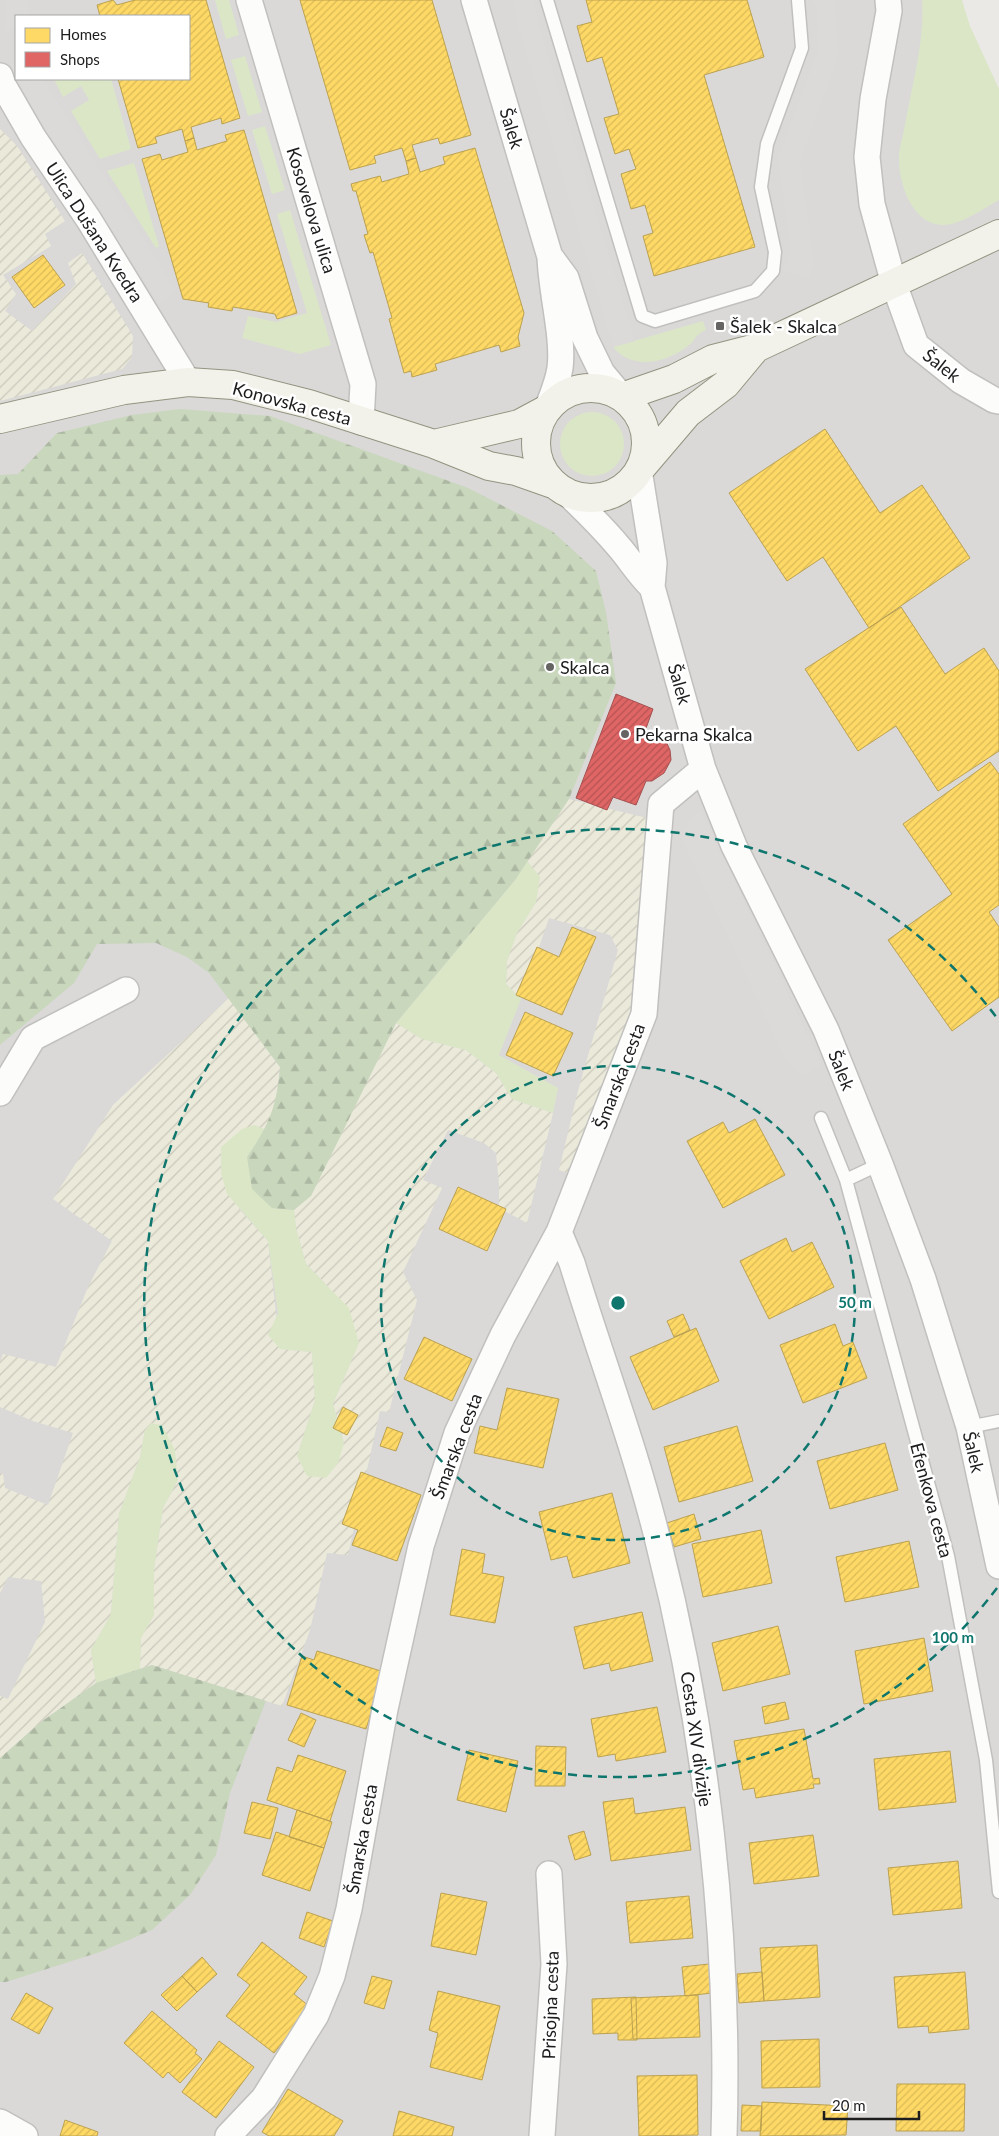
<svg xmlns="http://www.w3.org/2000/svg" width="999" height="2136" font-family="Lato,sans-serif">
  <defs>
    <pattern id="farmland-furrows" width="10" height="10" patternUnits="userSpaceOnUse" patternTransform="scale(1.25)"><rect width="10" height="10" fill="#ebeada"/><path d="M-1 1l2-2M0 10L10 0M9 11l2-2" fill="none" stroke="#c9c8bb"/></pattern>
    <pattern id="forest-firs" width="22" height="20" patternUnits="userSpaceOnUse" patternTransform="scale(1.25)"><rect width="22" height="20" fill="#c9d7bd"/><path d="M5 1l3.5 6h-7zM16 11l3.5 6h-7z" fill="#acb8a2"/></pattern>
    <pattern id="homes-hatch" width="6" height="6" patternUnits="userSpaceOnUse" patternTransform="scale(1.25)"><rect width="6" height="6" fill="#ffd966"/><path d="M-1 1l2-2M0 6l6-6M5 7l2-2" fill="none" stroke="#daba58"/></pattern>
    <pattern id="shops-hatch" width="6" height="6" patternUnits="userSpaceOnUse" patternTransform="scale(1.25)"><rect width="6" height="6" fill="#e06666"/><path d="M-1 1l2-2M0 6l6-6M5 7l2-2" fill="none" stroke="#b55353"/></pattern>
  </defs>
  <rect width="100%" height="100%" fill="#ebe9e6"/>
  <path fill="#dad9d7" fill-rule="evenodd" d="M0,0H933L999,103V2136H0ZM16,16H189V79H16Z"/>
  <path fill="url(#farmland-furrows)" d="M0,129L17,146L65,221L45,234L51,246L3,275L16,294L5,311L32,331L76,284L68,263L82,253L133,336L132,357L122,369L0,401Z
    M569,799L647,818L637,1002L571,1174L559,1170L578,1091L618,950L610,935L549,918L521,999L506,984L507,961L517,933L536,902L540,877L527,861Z
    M229,998L280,1067L277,1097L266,1130L254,1125L239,1209L268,1241L280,1349L312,1352L315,1400L297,1456L344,1443L333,1404L359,1343L328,1286L306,1264L296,1228L294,1210L311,1195L396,1023L422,1039L466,1050L496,1073L512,1099L553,1113L527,1223L499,1208V1184L496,1153L484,1143L448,1130L423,1180L442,1188L403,1272L417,1300L389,1412L380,1411L348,1555L327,1553L310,1630L282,1706L152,1665L140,1669L141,1638L154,1615V1569L163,1508L178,1480L145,1430L140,1457L119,1514L111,1614L91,1650L96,1683L41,1722L0,1758V1696L8,1699L45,1622L41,1581L8,1577L0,1593V1473L3,1474L5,1488L48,1505L73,1433L33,1421L0,1407V1362L3,1354L56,1367L88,1287L112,1241L53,1199L113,1105Z"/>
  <path fill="#dbe6c7" d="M215,0H229L239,35L226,39Z
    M922,0H962L970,26L999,89V200C985,208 970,218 955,223C917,235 899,189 899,159C899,148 903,136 905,125C912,84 925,41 922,0Z
    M245,56L262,112L248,116L231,60Z
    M54,79H111L131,149L100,159L71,111L89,100L81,86L63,97Z
    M265,126L285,190L272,194L252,130Z
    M134,163L159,246L156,248L107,171Z
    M290,210L331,345L300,354L242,338L248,316L276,322L307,313L277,214Z
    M703,321L706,330C693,336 697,339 689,345C667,363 633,371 613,347Z
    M560 444a32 32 0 1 1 64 0a32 32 0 1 1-64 0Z
    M527,861L540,877L536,902L517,933L507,961L506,984L521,999L499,1055L558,1088L553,1113L512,1099L496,1073L466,1050L422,1039L396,1023L515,880Z
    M254,1125L266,1130L247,1157L272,1208L294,1210L296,1228L306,1264L349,1308L359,1343L333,1404L344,1443L338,1463L326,1478L307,1476L297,1456L315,1400L312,1352L280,1349L268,1335L278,1313L268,1241L227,1194L221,1173V1147L242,1129Z
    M151,1423L162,1425L175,1450L178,1480L163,1508L154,1569V1615L141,1638L140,1669L96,1683L91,1650L111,1614L119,1514L140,1457L145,1430Z"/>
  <path fill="url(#forest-firs)" d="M180,409L270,416L468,488L552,531L596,571L606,612L616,683L569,799L515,880L396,1023L311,1196L294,1210L272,1208L252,1189L247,1157C269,1125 277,1106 280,1067L209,973L187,957L156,943L97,944L74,983L0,1045V475L18,474L57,433L132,415Z
    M152,1665L266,1701L230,1793L216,1855L190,1895L152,1930L100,1952L6,1982H0V1758L41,1722L96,1683Z"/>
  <path fill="#dbdad9" d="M6,0H29L28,16H16V30L5,32Z
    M513,0H534L536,16L635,341L613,347L517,21Z
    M814,0H835L838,56L800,161L814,264L808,279L783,270L791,249L778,158L818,51L817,11Z
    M34,79H43L176,291L159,304L31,105L20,83Z
    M701,811L821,1064L803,1075L787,1062L681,837L688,821Z"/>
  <path fill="url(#homes-hatch)" stroke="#bba150" d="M113,0L117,5L135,0H206L240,118L222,124L221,118L191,127L194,138L185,141L182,129L155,137L157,143L138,148L118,79H189V16H100L97,5Z
    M300,0H432L471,135L440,144L438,138L412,145L416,158L406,161L402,148L374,156L376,163L350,170Z
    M586,0H747L764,57L704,75L755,247L654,276L643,236L653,233L645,205L631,209L621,174L636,169L629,149L615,154L604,118L619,114L602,57L587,62L577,26L592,22Z
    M244,130L297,313L277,319L275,314L233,307L232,311L208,307L209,303L183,299L142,159L160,154L162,160L188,152L185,141L194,138L197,150L227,141L225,135Z
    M475,148L524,313L518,337L520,346L501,352L499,345L435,364L437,370L412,377L411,371L404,373L389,319L392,318L373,252L370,253L364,235L368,234L356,191H353L351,184L380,176L382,182L409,174L406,161L416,158L420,172L445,164L443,157Z
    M43,255L65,285L34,308L12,277Z
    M825,429L880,513L922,485L970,558L869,628L823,557L787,581L729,493Z
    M901,607L945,674L984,648L999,671V751L938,791L896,726L858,751L805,669Z
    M990,762L999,774V905L989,912L999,927V997L952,1031L888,940L952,894L903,824Z
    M572,927L596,937L562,1015L516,995L537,947L559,957Z
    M525,1012L573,1033L553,1076L506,1055Z
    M755,1119L785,1175L723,1208L687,1141L723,1122L729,1133Z
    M458,1187L506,1209L487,1251L439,1229Z
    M786,1238L792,1252L812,1242L834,1287L769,1319L740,1261Z
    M683,1314L690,1330L674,1337L667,1321Z
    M835,1324L843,1346L853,1342L867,1378L803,1403L780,1345Z
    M696,1328L719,1381L653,1410L630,1357Z
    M424,1337L472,1359L452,1401L404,1379Z
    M507,1388L559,1399L543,1468L474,1453L480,1426L497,1430Z
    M343,1407L358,1415L347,1435L333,1428Z
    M737,1426L753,1481L679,1502L664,1447Z
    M387,1427L403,1433L396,1451L380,1446Z
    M885,1443L898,1490L830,1509L817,1461Z
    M361,1472L421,1495L397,1561L352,1545L358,1530L342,1524Z
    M612,1493L630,1563L573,1578L567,1556L551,1560L539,1512Z
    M694,1514L701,1539L674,1547L667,1523Z
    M761,1530L772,1583L703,1597L692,1544Z
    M909,1541L919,1587L845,1602L836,1557Z
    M462,1549L485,1554L482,1573L504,1577L495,1623L450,1615Z
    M642,1612L653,1661L611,1671L609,1663L584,1669L574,1627Z
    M778,1626L790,1674L723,1691L712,1643Z
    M924,1638L933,1691L864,1704L855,1651Z
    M317,1651L384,1672L366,1729L287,1705L302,1656L314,1660Z
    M785,1702L789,1719L765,1724L762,1707Z
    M657,1707L666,1752L616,1761L615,1754L598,1757L591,1719Z
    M301,1713L316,1720L304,1747L288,1740Z
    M804,1729L813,1779L819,1778L820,1784H813L814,1788L756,1798L754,1788L743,1790L734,1741Z
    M536,1746L566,1747L565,1786H535Z
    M469,1750L518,1761L506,1812L457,1800Z
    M950,1751L956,1802L879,1810L874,1759Z
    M298,1755L346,1771L330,1821L267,1800L277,1767L292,1772Z
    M633,1798L635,1814L685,1807L691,1850L611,1861L603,1802Z
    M252,1802L278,1808L270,1839L244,1833Z
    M297,1810L332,1822L324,1848L289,1837Z
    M584,1831L591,1855L575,1860L568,1836Z
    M276,1832L324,1848L310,1891L262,1875Z
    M813,1835L819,1876L754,1884L749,1843Z
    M958,1861L962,1908L893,1915L888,1868Z
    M441,1893L487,1902L476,1955L431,1946Z
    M689,1896L693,1938L630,1943L626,1902Z
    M307,1912L333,1921L324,1947L299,1938Z
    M262,1942L307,1977L294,1994L310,2007L274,2053L226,2016L250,1985L237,1975Z
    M817,1945L820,1997L764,2001L760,1948Z
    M202,1957L217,1974L197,1992L182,1976Z
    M709,1964L712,1993L685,1996L682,1967Z
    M762,1972L764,2001L739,2003L737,1974Z
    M965,1972L969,2029L929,2033L928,2026L898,2028L894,1977Z
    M182,1976L197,1992L177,2011L161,1995Z
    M372,1976L392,1981L384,2009L364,2003Z
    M438,1991L500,2006L482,2080L430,2067L438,2033L429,2030Z
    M26,1993L53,2008L39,2034L11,2019Z
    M698,1995L700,2037L633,2039L631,1998Z
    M636,1997L637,2040H618V2033L593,2034L592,1999Z
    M152,2011L197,2050L195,2053L202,2059L180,2083L168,2072L163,2078L124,2043Z
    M819,2039L820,2087L762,2088L761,2041Z
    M219,2041L254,2067L216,2118L182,2092Z
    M697,2075L698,2135L639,2136L637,2076Z
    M897,2084H965L964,2131H896Z
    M288,2089L343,2121L334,2136H269L262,2132Z
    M762,2102L848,2106L846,2135L760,2136Z
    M742,2105L762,2106L761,2131H741Z
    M399,2111L454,2127L452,2136H393Z
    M65,2120L98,2132L97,2136H60Z"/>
  <path fill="url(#shops-hatch)" stroke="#a65050" d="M616,694L653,709L645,731L657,735L662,733L670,750L671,760L664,773L652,781H646L636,805L613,797L607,810L576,798Z"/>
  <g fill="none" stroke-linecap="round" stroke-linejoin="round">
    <defs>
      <path id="lane" d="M547,0L642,316L655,321L755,291L773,271L775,252L761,187L767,144L802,48L798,0
        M821,1118L846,1180L948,1556L986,1760L999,1892
        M846,1180L880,1164
        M969,1427L999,1421"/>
      <path id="street" d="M249,0L363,384L361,422
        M474,0L550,257C551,292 564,337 560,368C558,382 552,396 547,409
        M888,0L889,11L873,99L867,157L872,204L894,284L916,345L961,381L994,400L999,401
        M0,76L3,85L33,137L89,220L188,382
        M552,259L566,278L585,338L602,373L622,397
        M639,470L654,563L652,587L703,769L734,846L826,1030L880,1164L923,1279L969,1427L999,1566
        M567,493C586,511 603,528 619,547C631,561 639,575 652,587
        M0,1093L33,1038L126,990
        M559,1232L572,1263C600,1355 635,1447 658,1541C707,1733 730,1938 724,2136
        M0,2122L25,2136
        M228,2136L264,2098L316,2015L332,1976L349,1909L385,1709L421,1546L457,1433L503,1335L559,1232L644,1014L661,804L703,769
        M542,2136L554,1964L549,1874"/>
      <path id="secondary" d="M536 443a55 55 0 1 1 110 0a55 55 0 1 1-110 0Z
        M622,397L674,379L713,359L756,348L999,234
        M0,419L124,390L188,382L233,385L309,404L434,444L489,466L516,471L553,484
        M434,444L519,424L547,409
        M642,467L688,413L726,384L756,348"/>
    </defs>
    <use href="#lane" stroke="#c1c0be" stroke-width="15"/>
    <use href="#street" stroke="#c1c0be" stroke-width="28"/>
    <use href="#secondary" stroke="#949380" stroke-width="30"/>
    <use href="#lane" stroke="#fcfcfb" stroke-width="12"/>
    <use href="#street" stroke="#fcfcfb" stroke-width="25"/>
    <use href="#secondary" stroke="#f3f2ea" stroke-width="28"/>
  </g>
  <g fill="none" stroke="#0f766e" stroke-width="2.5" stroke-dasharray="9 6">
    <circle cx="618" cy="1303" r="237"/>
    <path d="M997 1588A474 474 0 1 1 997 1018"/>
  </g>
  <g fill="#656463" stroke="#fff" stroke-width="2">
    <rect x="715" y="321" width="10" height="10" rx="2.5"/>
    <circle cx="550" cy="667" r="5"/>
    <circle cx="625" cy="734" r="5"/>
  </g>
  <g text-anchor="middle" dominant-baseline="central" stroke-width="5" stroke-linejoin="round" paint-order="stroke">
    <g font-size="18" fill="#1d1d1d" stroke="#fff">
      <text transform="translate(512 128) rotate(73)">Šalek</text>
      <text transform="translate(312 210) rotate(73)">Kosovelova ulica</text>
      <text transform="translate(95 232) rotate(57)">Ulica Dušana Kvedra</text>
      <text transform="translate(942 365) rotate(38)">Šalek</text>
      <text transform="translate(292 403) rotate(15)">Konovska cesta</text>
      <text transform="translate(680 684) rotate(74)">Šalek</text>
      <text transform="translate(842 1070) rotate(68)">Šalek</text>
      <text transform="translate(619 1076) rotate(-69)">Šmarska cesta</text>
      <text transform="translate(456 1446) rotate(-69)">Šmarska cesta</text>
      <text transform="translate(974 1452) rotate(77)">Šalek</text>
      <text transform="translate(932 1500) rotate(75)">Efenkova cesta</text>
      <text transform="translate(697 1739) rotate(82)">Cesta XIV divizije</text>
      <text transform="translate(361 1839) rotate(-80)">Šmarska cesta</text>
      <text transform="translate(550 2005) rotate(-88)">Prisojna cesta</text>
    </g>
    <g font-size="18" fill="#1d1d1d" stroke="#fff" text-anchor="start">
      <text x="730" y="326">Šalek - Skalca</text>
      <text x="560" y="667">Skalca</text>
      <text x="635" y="734">Pekarna Skalca</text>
    </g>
  </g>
  <circle cx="618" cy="1303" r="8" fill="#0f766e" stroke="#fff" stroke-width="2.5"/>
  <g font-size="15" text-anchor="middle" font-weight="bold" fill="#0f766e" stroke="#fff" stroke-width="5" stroke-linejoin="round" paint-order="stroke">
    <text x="855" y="1308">50 m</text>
    <text x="953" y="1643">100 m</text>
  </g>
  <rect x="15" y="15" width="175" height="65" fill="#ffffff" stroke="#a5a5a5"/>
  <rect x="25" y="28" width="25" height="15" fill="#ffd966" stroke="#a5a5a5"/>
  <text x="60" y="40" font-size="15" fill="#1d1d1d">Homes</text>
  <rect x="25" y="52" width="25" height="15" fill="#e06666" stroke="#a5a5a5"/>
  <text x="60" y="65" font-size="15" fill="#1d1d1d">Shops</text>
  <path d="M824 2111v8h95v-8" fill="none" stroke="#1d1d1d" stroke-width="2.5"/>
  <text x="832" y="2111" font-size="15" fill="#1d1d1d" stroke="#ffffff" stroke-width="4" paint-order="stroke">20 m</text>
</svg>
